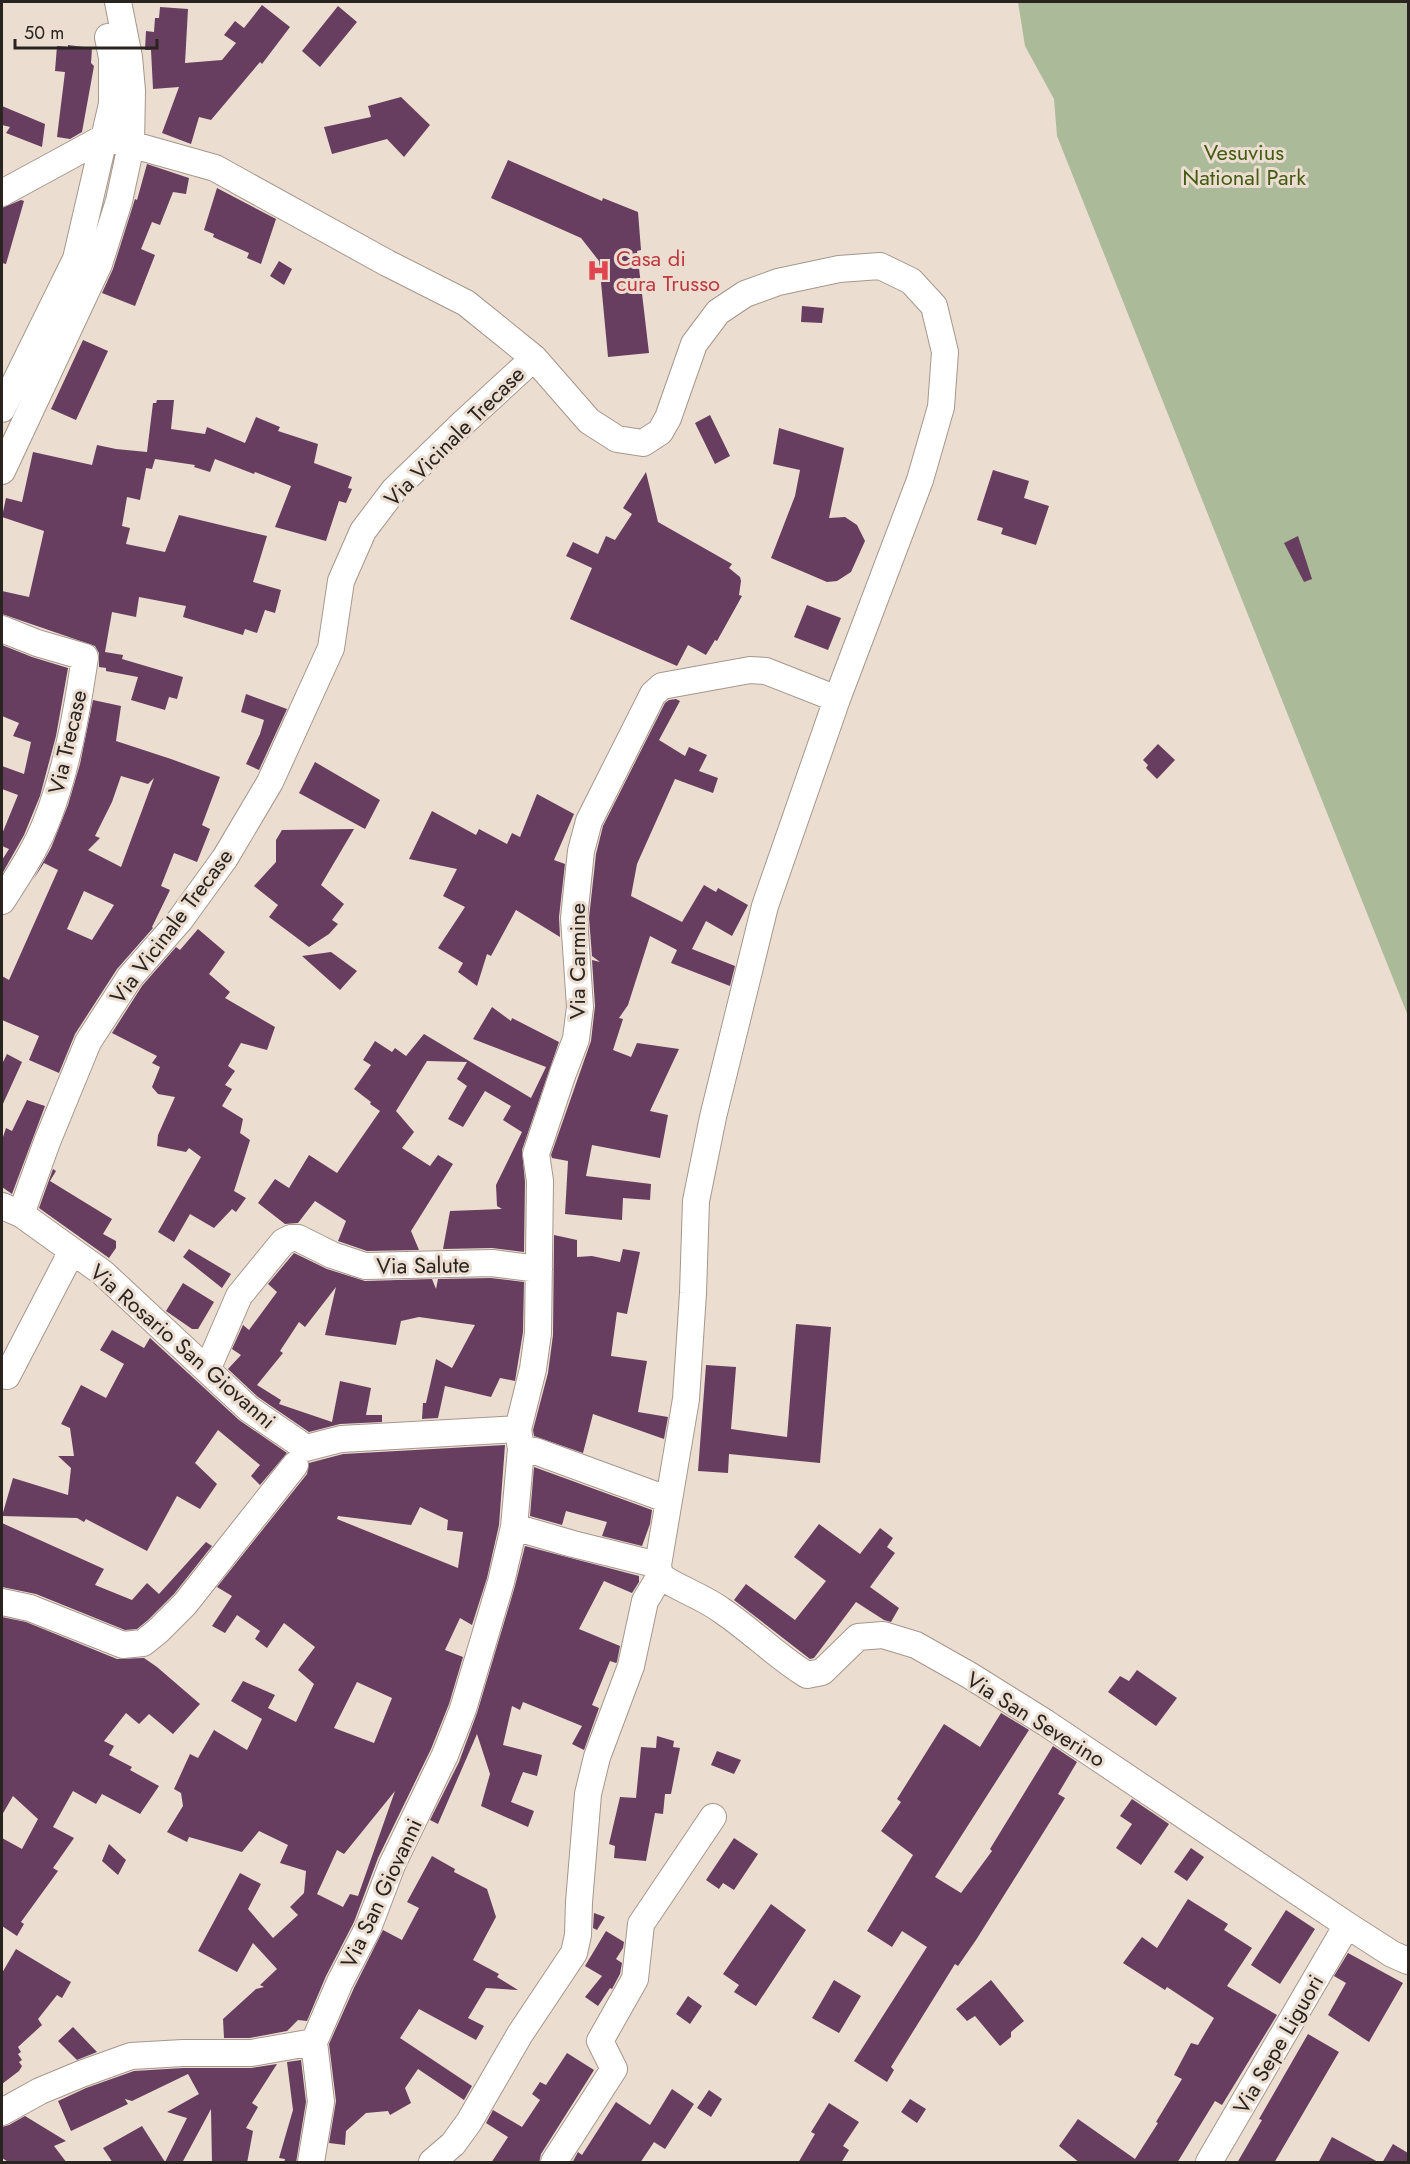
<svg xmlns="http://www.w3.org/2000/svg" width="1410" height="2164" font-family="Jost,sans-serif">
  <rect width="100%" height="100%" fill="#ecddd1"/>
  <path fill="#abba98" d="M1018,2H1408V1016L1057,136L1054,99L1025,46Z"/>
  <path fill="#673e5f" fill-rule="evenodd" d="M262,5L290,27L262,64L260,62L211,120L199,117L191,144L162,133L179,87L153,89L151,50H145L146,31L154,32L155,18H159L160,7L188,9L185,63L222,60L236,43L224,35L235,21L244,28Z
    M338,6L357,22L320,67L302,51Z
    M68,45L92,48L91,63L94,66L82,132L70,139L57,137L65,72L55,71L57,46L68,47Z
    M401,97L430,125L404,157L387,139L332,154L324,127L371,117L368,106Z
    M2,106L45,124L42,147L6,133L10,127L2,125Z
    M508,160L602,201L603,198L638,212L641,250L637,251L649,353L608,357L599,261L581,238L491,198Z
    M147,164L189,178L186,194L173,192L160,225L152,222L141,249L155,255L135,306L102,293L113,269L135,199L137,200Z
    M217,188L276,219L261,264L247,258L249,253L213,237L214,234L204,230Z
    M21,200L24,201L6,264L2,263V208Z
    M279,261L292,269L284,285L270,276Z
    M802,306L824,308L822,323L801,322Z
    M83,340L108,351L76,420L51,409Z
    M157,400H174L171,429L205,434L207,427L245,443L256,417L280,427L278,431L318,444L314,463L352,477L348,488L352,489L346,503L339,501L326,541L275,527L291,486L255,472L254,474L215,459L210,472L194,467L195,465L155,459L152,469L146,468L140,500L127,497L122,526L130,528L126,544L165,552L179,515L267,536L253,582L281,590L275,613L265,610L257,633L245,629L243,635L183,617L186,606L139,597L136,617L112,612L105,652L123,655L122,659L183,677L177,699L169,697L165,710L131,700L138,677L106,671V668L99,667V653L95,646L2,614V591L29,597L44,531L2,517L6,498L22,502L33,452L92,465L97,445L116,449L147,452L153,403H156Z
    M710,415L730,456L715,464L695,423Z
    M779,428L844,448L829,518L845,517L857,525L865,541L851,572L837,581L827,582L771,558L795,496L800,470L773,464Z
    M993,470L1029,481L1024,498L1049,506L1036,545L1001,534L1003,528L977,520Z
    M646,472L658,522L732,564L729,568L740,577L741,581L739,595L742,596L717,641L715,640L706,655L688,645L677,666L570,619L592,568L566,556L573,542L598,554L606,536L615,540L632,514L623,508Z
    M1298,536L1312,579L1304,582L1284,543Z
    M807,605L841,618L828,650L794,637Z
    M2,645L32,657L68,668L56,736L40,796L24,835L2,874V860L9,849L2,846V834L18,795L2,789V766L24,774L31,742L13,736L19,723L2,716Z
    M246,694L287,709L259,770L246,764L260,734L264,720L241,712Z
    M676,699L680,701L659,740L685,756L689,747L707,755L699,771L718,778L713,793L675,779L637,864L631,896L682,922L704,885L716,892L718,888L748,905L732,936L706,921L692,949L735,966L730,986L671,963L677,950L650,936L628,1005L619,1018L623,1019L613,1050L631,1057L637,1043L679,1049L650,1111L668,1115L660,1158L592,1145L586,1176L651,1184L650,1200L623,1198L622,1220L565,1214L568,1161L552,1158L551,1155L591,1041L595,1006L592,960L600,962L592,956L589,918L596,854L603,826L665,703L669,700Z
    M93,700L121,706L116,741L171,759L220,777L202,825L210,829L197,862L174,853L161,886L170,890L152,927L153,928L117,969L75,1034L59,1073L29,1060L39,1036L2,1020V976L9,980L58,870L44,863L33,880L51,848L68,805L80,764ZM121,776L148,784L154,778L121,867L88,850L100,838L95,836L112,802ZM84,891L114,905L92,940L67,929Z
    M1158,744L1175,760L1157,779L1146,768L1148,765L1143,760Z
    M315,762L380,800L365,829L299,793Z
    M537,794L574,814L554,860L565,864L559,917L560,937L516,910L491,956L487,954L477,986L458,972L463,963L438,948L465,907L443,896L457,869L409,859L432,811L476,835L479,829L507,844L512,833L520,837Z
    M354,829L321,885L344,904L332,920L338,924L329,934L309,947L269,917L278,905L254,886L276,862V840L282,830Z
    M198,929L225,952L209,974L230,992L225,998L275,1027L267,1050L241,1043L228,1066L235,1071L225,1085L232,1089L222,1106L243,1119L240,1133L250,1140L234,1191L246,1198L236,1212L232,1209L214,1228L190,1214L174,1242L158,1232L201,1157L189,1148L186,1152L157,1146L158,1135L175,1097L158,1094L152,1087L160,1067L152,1063L157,1056L112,1033L142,986L176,947L180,950Z
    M331,952L357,971L340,990L302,956Z
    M492,1007L511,1021L512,1018L559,1042L522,1150L525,1182L524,1252L492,1248L443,1249L450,1211L502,1209L497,1206L496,1185L522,1132L503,1120L511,1106L485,1091L463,1127L448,1119L467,1086L457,1079L467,1062L427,1061L396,1111L414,1132L402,1148L430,1166L438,1155L453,1164L411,1231L419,1250L367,1251L338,1241L346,1221L315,1201L298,1223L285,1224L258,1203L275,1179L289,1188L309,1155L337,1173L380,1111L370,1104L371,1102L354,1089L371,1065L363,1060L375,1041L392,1052L395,1048L406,1056L424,1034L531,1098L546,1067L473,1039Z
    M7,1054L22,1062L2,1106V1064Z
    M27,1100L45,1106L12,1194L2,1187V1140L6,1128L12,1131Z
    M53,1169L56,1171L50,1181L112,1219L103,1234L116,1241V1248L109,1258L39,1208Z
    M554,1235L577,1240V1257L592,1256L620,1262L623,1249L640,1252L627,1314L617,1312L611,1356L647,1361L638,1412L668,1417L664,1439L593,1414L583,1453L534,1436L533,1430L548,1373L553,1335Z
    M189,1249L231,1274L222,1288L183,1257Z
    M294,1253L327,1269L365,1281L432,1279L436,1289L438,1279L491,1278L524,1282L523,1332L515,1381L500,1378L491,1397L445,1386L438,1418L422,1419L423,1403H426L436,1359L452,1368L475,1325L419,1317L401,1321L396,1345L325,1335L336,1287L305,1327L299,1322L280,1351L283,1353L257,1385L281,1400L279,1404L332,1422L340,1381L371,1388L366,1415H382V1422L340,1424L309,1432L258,1397L228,1369L241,1355L232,1349L243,1325L249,1330L277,1292L268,1284Z
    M183,1283L214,1302L198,1329H192L166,1311Z
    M796,1324L831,1327L820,1463L729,1454L728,1473L698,1471L706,1365L736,1367L731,1429L787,1437Z
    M112,1330L144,1348L150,1338L239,1420L287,1453L260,1485L251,1476L260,1465L218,1430L195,1463L217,1484L200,1509L177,1496L147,1551L86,1519L84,1522L77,1518L2,1516L13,1478L68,1495L71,1468L58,1456H74L70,1428L61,1424L81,1385L106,1398L124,1364L100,1350Z
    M505,1445L499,1525L487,1578L472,1625L460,1618L445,1650L463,1657L449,1704L431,1749L378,1858L354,1922L326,1976L307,2021L298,2020L287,2031L250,2038H224L223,2019L256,1989L264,1987L260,1985L277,1969L253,1943L237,1972L198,1951L240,1873L261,1884L248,1909L273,1938L298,1915L290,1907L304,1893L306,1871L280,1863L288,1845L259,1831L242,1852L189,1837L187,1842L167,1832L183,1806L181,1793L174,1789L190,1754L198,1758L214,1730L247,1750L262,1719L231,1701L243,1681L275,1695L268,1708L296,1722L314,1684L298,1670L315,1647L284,1623L267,1648L255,1639L260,1631L237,1615L225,1633L212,1626L232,1596L217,1587L307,1474L309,1463L343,1454ZM420,1507L448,1520L447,1530L463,1532L458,1568L337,1519L338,1516L411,1525ZM357,1682L392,1698L374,1743L334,1728ZM395,1791L358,1896L350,1894L343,1907L317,1894L337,1850L344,1854Z
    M534,1467L652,1510L650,1524L642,1546L602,1536L607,1522L566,1511L562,1525L530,1516Z
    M2,1523L104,1569L95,1585L132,1600L147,1583L159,1594L206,1542L212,1546L174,1594L148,1620L137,1629L125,1630L36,1594L2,1587Z
    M819,1524L860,1554L880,1528L893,1538L887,1547L895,1553L870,1587L899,1608L891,1622L884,1620L856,1602L814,1658L810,1659L734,1600L746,1584L795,1620L826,1581L794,1557Z
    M525,1546L639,1576V1582L632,1593L604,1581L579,1629L620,1646L617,1662L616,1663L610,1661L592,1705L599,1708L584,1750L572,1744L582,1726L523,1702L520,1710L512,1706L503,1745L542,1755L537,1776L523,1772L511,1802L534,1811L528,1827L481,1806L490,1774L477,1734L438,1824L430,1820L459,1762L477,1713L515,1586Z
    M2,1617L26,1622L117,1659L144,1658L157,1667L200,1704L173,1734L149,1714L139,1724L126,1713L104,1741L114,1746L109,1755L132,1767L130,1770L159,1786L140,1814L102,1794L96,1804L73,1791L53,1827L74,1838L53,1868L58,1871L21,1922L24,1924L17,1936L2,1926V1838L22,1849L38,1819L13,1796L2,1815Z
    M1137,1670L1177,1698L1156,1726L1108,1692L1120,1676L1129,1681Z
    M1001,1713L1029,1730L935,1877L961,1893L992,1851L990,1849L1053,1746L1077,1762L1058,1794L1065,1798L976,1940L958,1966L955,1964L891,2067L894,2070L887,2082L854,2061L927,1947L902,1931L892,1947L867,1931L913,1855L881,1831L901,1802L897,1799L944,1724L980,1747Z
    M657,1736L674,1741L673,1747L680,1748L671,1794H665L663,1814L655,1813L646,1861L614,1858L615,1846L609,1844L620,1797L636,1798L641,1747L656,1748Z
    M717,1751L741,1760L734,1774L711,1765Z
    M1132,1799L1169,1824L1141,1865L1116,1848L1132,1824L1120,1816Z
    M734,1838L758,1854L734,1890L723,1883L719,1889L706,1880Z
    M109,1844L126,1860L118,1875L102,1861Z
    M1191,1848L1204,1857L1187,1881L1174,1872Z
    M432,1856L455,1869L454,1872L487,1889L496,1917L473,1960L499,1974L497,1977L518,1990L486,1988L468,2018L484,2026L476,2040L419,2009L400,2038L472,2086L464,2100L418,2069L405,2088L411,2103L390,2115L388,2111L366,2113L346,2131L345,2145L329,2143L336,2101L329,2044L354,1988L383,1930L402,1940L419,1908L407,1902Z
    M1188,1899L1228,1924L1224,1930L1252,1948L1227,1986L1277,2015L1222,2105L1215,2101L1177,2163H1080L1059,2146L1078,2119L1135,2159L1158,2123L1156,2122L1182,2079L1174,2075L1191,2043L1198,2045L1214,2018L1167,1987L1165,1990L1123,1963L1142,1937L1157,1948Z
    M771,1904L806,1930L756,2006L734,1992L739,1985L723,1974Z
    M1286,1910L1315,1929L1280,1984L1251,1965Z
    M594,1913L605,1917L597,1930L593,1928Z
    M606,1931L624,1942L623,1948L616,1959L622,1963L620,1974L612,1989L610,1988L598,2006L585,1997L602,1976L585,1966Z
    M16,1949L71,1982L62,1998L57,1995L38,2019L42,2025L18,2047L21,2052L18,2054L22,2060L19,2062L22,2066L19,2071L2,2084V1973Z
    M1348,1953L1403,1983L1369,2042L1328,2015L1346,1983L1334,1976Z
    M834,1980L861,1996L839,2033L812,2018Z
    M991,1980L1024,2021L1011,2032V2037L1000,2046L975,2016L967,2021L956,2009Z
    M688,1996L702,2006L690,2024L676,2014Z
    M73,2027L97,2052L77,2060L58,2041Z
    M1308,2034L1339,2052L1274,2163H1237L1262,2120L1259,2119Z
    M567,2053L594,2070L541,2154L539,2163H491L508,2137L486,2123L493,2110L522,2127L540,2100L532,2094L540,2082L546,2085Z
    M301,2060L306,2102L296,2163H284L285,2159L279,2158L293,2110L287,2062Z
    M277,2064L252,2103L258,2107L246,2128L253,2131L247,2163H212L211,2109L182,2163H113L103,2148L142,2126L165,2162L187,2118L167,2112L199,2094L188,2074L132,2101L125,2099L128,2104L71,2131L58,2101L86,2088L134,2071L183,2068H251Z
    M672,2089L694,2104L665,2149L654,2142L640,2163H572L578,2152L582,2155L616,2102L650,2125Z
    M709,2090L722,2099L711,2117L697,2108Z
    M910,2099L926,2109L917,2123L901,2112Z
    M829,2103L859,2122L843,2146L849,2150L841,2163H798L815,2134L811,2132Z
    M25,2116L66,2141L54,2146L67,2163H10L2,2158V2127L9,2125Z
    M1332,2137L1380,2163H1318Z
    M1393,2144L1408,2153V2163H1382Z"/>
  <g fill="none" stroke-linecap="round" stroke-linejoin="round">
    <defs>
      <path id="minor" d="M2,193L105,137L215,168L387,263L466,303L534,358L589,421L617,439L643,443L660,432L668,418L694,344L718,312L745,294L778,282L839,269L880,266L911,281L934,306L945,352L941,407L920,480L837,699L765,906L713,1117L696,1201L693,1293L686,1399L658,1565L660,1576L645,1601L631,1666L597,1757L588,1794L579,1902L578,1935L574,1953L520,2034L469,2122L453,2144L432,2162
        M2,409L76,259L112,104V58L108,37
        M2,471L99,264L119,201L131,145L132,91L129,57L118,2
        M2,629L37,643L85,657C77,711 67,769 47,820C36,849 18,876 2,901
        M2,1206L21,1214L103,1273L249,1409L306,1448L341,1439L518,1429
        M21,1214L47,1142L88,1042L130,977L180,920L225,858L270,782L331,648L341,581L363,531L394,490L462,424L534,358
        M207,1370L239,1296L283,1242L291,1238H298L332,1255L365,1266L492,1263L539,1269
        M7,1376L72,1251
        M521,1449L535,1451L669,1500
        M514,1527L573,1544L658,1565
        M660,1576C679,1589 702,1596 721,1610C751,1630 776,1656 807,1675L822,1672L858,1637L883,1635L916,1645L969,1675L1046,1723L1347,1925L1392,1954L1408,1961
        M2,1602L30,1608L123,1645L143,1643L158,1631L185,1604L295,1465
        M2,2112L40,2091L81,2074L131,2056L183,2053H251L314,2042L340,1982L368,1928L392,1865L445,1755L463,1709L501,1582L514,1527L521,1449L518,1429L533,1369L538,1333L540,1181L536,1154L563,1073L576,1039L580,1007L574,918L581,851L589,821L653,694L662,686L750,670L766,671L837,699
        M311,2162L321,2102L314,2042
        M554,2162L614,2069L600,2041L635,1979L641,1924L713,1817
        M1209,2162L1347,1925"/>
    </defs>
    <use href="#minor" stroke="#a5978c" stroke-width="28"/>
    <use href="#minor" stroke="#fff" stroke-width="26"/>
  </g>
  <defs>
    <symbol id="hospital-bare" viewBox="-9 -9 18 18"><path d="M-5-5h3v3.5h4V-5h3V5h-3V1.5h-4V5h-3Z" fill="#e0444e" stroke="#ecddd1" stroke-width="2.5" paint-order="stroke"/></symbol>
  </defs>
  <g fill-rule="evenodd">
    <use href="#hospital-bare" x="582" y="254" width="33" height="33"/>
  </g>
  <g text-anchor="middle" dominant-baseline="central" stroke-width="6" stroke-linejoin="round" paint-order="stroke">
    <g font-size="22" fill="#425c11" stroke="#ecddd1">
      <text x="1244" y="152">Vesuvius<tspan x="1244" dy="25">National Park</tspan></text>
    </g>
    <g font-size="22" fill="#be3a42" stroke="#ecddd1" text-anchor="start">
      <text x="616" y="258">Casa di<tspan x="616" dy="25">cura Trusso</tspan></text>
    </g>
    <g font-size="22" fill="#292420" stroke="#ecddd1">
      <text transform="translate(454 436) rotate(-45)">Via Vicinale Trecase</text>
      <text transform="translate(67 742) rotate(-77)">Via Trecase</text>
      <text transform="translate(171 926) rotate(-53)">Via Vicinale Trecase</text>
      <text transform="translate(577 961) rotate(-90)">Via Carmine</text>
      <text transform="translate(423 1265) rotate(-1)">Via Salute</text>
      <text transform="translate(183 1346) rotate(41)">Via Rosario San Giovanni</text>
      <text transform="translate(1036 1719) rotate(32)">Via San Severino</text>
      <text transform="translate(381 1893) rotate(-65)">Via San Giovanni</text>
      <text transform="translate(1278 2044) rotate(-60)">Via Sepe Liguori</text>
    </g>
  </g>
  <rect width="1410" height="2164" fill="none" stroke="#292420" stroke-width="6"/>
  <path d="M15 39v9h142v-9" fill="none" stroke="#292420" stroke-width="3"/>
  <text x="24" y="39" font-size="18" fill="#292420" stroke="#ecddd1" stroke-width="4.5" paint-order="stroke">50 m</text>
</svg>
